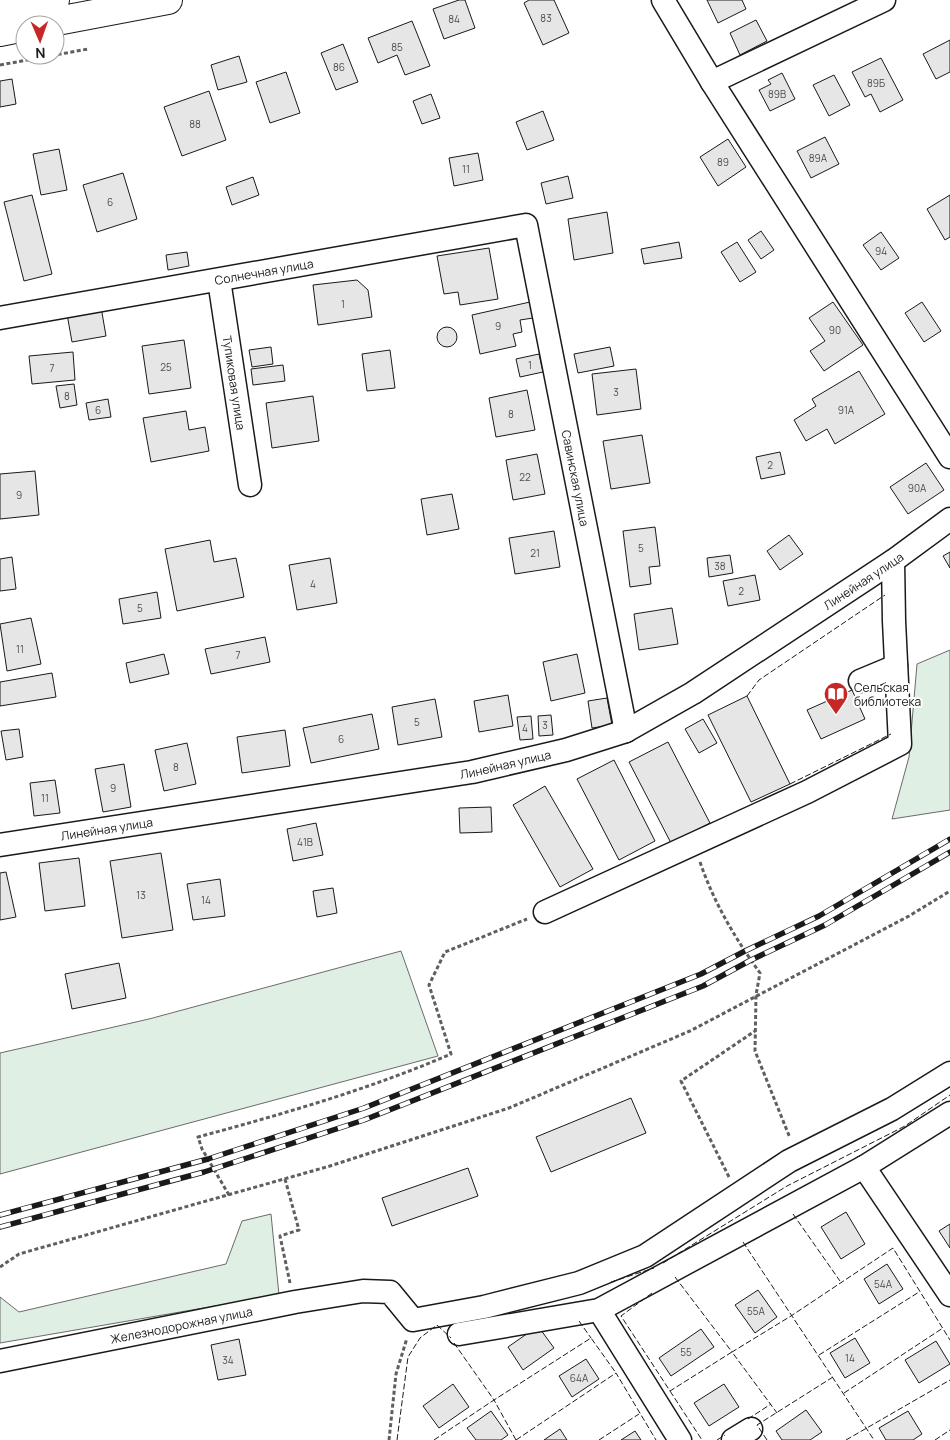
<svg xmlns="http://www.w3.org/2000/svg" width="950" height="1440" font-family="Manrope,sans-serif">
  <rect width="100%" height="100%" fill="#fff"/>
  <path fill="#e0efe3" stroke="#6a6a6a" d="M950,650V810L892,819L909,757L917,664Z
    M401,951L438,1056L0,1174V1053L149,1019Z
    M271,1214L279,1295L0,1343V1297L19,1312L226,1264L242,1221Z"/>
  <path fill="#e6e6e6" stroke="#1a1a1a" d="M459,0H465L475,28L444,39L433,9Z
    M529,0H554L569,33L543,45L524,3Z
    M707,0H742L746,9L718,23Z
    M756,20L767,41L740,55L730,33Z
    M412,21L430,66L405,75L397,55L378,63L368,38Z
    M950,40V72L936,79L923,54Z
    M343,44L358,82L336,90L321,53Z
    M239,56L247,82L218,90L211,65Z
    M881,58L903,100L880,112L871,94L865,97L852,72Z
    M286,72L300,113L270,123L256,82Z
    M782,73L795,99L770,111L759,90L771,84L768,80Z
    M834,75L850,105L829,116L813,85Z
    M12,79L16,104L0,107V81Z
    M209,91L226,140L182,156L164,107Z
    M431,94L440,118L422,124L413,101Z
    M543,111L554,140L527,150L516,122Z
    M825,137L839,164L811,178L797,151Z
    M728,139L746,167L718,186L700,157Z
    M59,149L67,190L41,195L33,154Z
    M478,153L483,180L454,186L449,158Z
    M123,173L137,219L97,232L83,185Z
    M568,176L573,198L546,204L541,183Z
    M253,177L259,195L232,205L226,187Z
    M32,195L52,274L24,281L4,202Z
    M950,195V237L945,240L927,209Z
    M607,212L613,253L574,260L568,219Z
    M761,231L774,250L761,259L748,240Z
    M881,232L899,258L881,270L863,245Z
    M679,242L682,258L644,264L641,249Z
    M737,242L756,272L740,282L721,252Z
    M489,248L498,299L460,305L458,292L444,294L437,256Z
    M187,252L189,266L168,270L166,255Z
    M357,280L368,290L372,317L318,325L313,285Z
    M530,302L533,318L520,320L522,332L513,334L516,346L480,354L472,315Z
    M833,302L863,345L824,371L810,351L825,341L809,318Z
    M922,302L941,331L924,342L905,313Z
    M101,307L106,336L72,342L67,314Z
    M437 337a10 10 0 1 1 20 0a10 10 0 1 1-20 0Z
    M184,340L191,388L149,394L142,346Z
    M271,347L273,364L252,367L249,350Z
    M610,347L614,366L578,373L574,354Z
    M390,350L395,388L367,391L362,354Z
    M73,352L75,380L32,384L29,356Z
    M539,354L543,372L520,377L516,359Z
    M283,365L285,381L253,385L251,369Z
    M636,369L641,409L597,415L592,374Z
    M859,371L885,414L835,444L827,429L806,441L794,420L816,406L812,399Z
    M74,384L77,405L60,408L56,386Z
    M527,390L535,430L496,437L489,398Z
    M313,396L319,441L272,448L266,403Z
    M108,399L111,417L89,420L86,403Z
    M186,411L189,430L205,427L209,451L151,462L143,418Z
    M642,435L650,483L611,489L603,441Z
    M780,452L785,474L761,479L756,457Z
    M537,454L545,494L513,500L506,460Z
    M926,463L944,490L908,514L890,487Z
    M35,471L39,515L0,519V474Z
    M452,494L459,529L427,535L421,499Z
    M655,527L660,566L649,567L651,584L630,587L623,531Z
    M554,531L560,567L515,574L509,538Z
    M789,535L803,554L780,570L767,551Z
    M210,540L214,562L236,558L244,597L177,611L165,549Z
    M950,552V568L943,556Z
    M730,555L733,573L709,577L707,558Z
    M12,557L16,589L0,591V559Z
    M330,558L337,603L297,610L289,565Z
    M755,575L760,600L728,606L723,581Z
    M157,592L161,618L123,624L119,599Z
    M672,608L678,644L639,650L634,614Z
    M31,618L41,664L7,671L0,624Z
    M265,637L270,662L211,674L205,649Z
    M164,654L169,674L130,683L126,663Z
    M577,654L585,693L551,701L543,662Z
    M52,673L56,697L0,706V682Z
    M852,690L865,719L821,739L807,710Z
    M508,695L513,726L479,732L474,701Z
    M747,696L790,784L751,802L708,715Z
    M607,698L612,725L592,728L588,701Z
    M435,699L442,737L398,745L392,707Z
    M372,714L379,749L311,763L303,728Z
    M551,715L553,735L539,736L538,716Z
    M531,716L533,739L520,740L517,717Z
    M703,719L717,743L699,753L685,729Z
    M19,729L23,757L6,760L1,731Z
    M285,730L290,766L242,773L237,737Z
    M668,742L710,823L671,843L629,762Z
    M187,743L196,784L164,791L155,750Z
    M614,760L655,841L619,860L577,779Z
    M124,764L131,807L103,812L95,769Z
    M55,780L60,813L34,816L30,783Z
    M545,786L593,869L560,887L513,805Z
    M491,807L492,832L460,833L459,808Z
    M316,823L323,855L293,861L287,829Z
    M161,853L173,930L122,938L110,861Z
    M79,858L85,906L45,911L39,863Z
    M6,872L16,917L0,920V873Z
    M220,879L225,916L193,920L187,884Z
    M333,888L337,913L317,917L313,891Z
    M119,963L126,998L72,1009L65,974Z
    M631,1098L646,1133L551,1172L536,1137Z
    M468,1168L478,1196L392,1226L382,1198Z
    M846,1212L865,1244L841,1259L821,1227Z
    M950,1224V1248L939,1231Z
    M887,1264L903,1289L879,1304L864,1279Z
    M758,1290L777,1317L755,1333L735,1305Z
    M538,1326L554,1348L523,1370L508,1347Z
    M701,1329L714,1347L671,1376L659,1358Z
    M855,1338L870,1363L845,1378L830,1353Z
    M239,1339L246,1375L218,1380L211,1345Z
    M936,1341L950,1364L919,1383L905,1360Z
    M586,1359L599,1379L572,1397L559,1376Z
    M453,1384L469,1407L439,1428L423,1406Z
    M724,1384L739,1407L709,1426L694,1403Z
    M806,1410L822,1432L810,1440H782L776,1431Z
    M491,1411L508,1435L501,1440H476L467,1428Z
    M908,1411L922,1434L913,1440H886L879,1428Z
    M560,1429L567,1440H544Z
    M635,1431L641,1440H621Z"/>
  <g fill="none" stroke-linecap="round" stroke-linejoin="round">
    <defs>
      <g id="minor">
        <path d="M663,0L712,82L950,457"/>
        <path d="M712,82L884,0"/>
        <path id="s1" d="M219,280L250,485"/>
        <path id="s2" d="M0,318L526,225L626,731"/>
        <path d="M860,681L896,666"/>
        <path id="s3" d="M0,845L472,772L566,750L626,731L693,693L893,561L950,519"/>
        <path d="M545,912L807,792L900,744L894,621L893,561"/>
        <path d="M864,1167L950,1295"/>
        <path d="M599,1310L680,1440"/>
        <path d="M459,1334L599,1310L864,1167L950,1113"/>
        <path id="s4" d="M0,1361L295,1302L363,1291L390,1292L413,1320L484,1307L579,1283L645,1256L789,1161L892,1109L950,1073"/>
        <path d="M733,1440L751,1429"/>
      </g>
      <path id="major" d="M0,10L55,0
        M36,25L168,0
        M0,32L25,27"/>
    </defs>
    <use href="#minor" stroke="#1a1a1a" stroke-width="25"/>
    <use href="#major" stroke="#1a1a1a" stroke-width="30"/>
    <path stroke="#5f5f5f" stroke-width="3" stroke-dasharray="4 2.5" stroke-linecap="butt" d="M0,65L88,49
      M700,862C714,903 735,938 760,973L756,995L755,1051L790,1138
      M729,1177L681,1081L755,1031
      M285,1179L299,1230L280,1236L290,1283
      M229,1195L202,1149L198,1137C283,1114 370,1089 451,1054L429,985L445,952L527,919
      M0,1267L19,1254L330,1166L509,1108L690,1031L909,916L950,891
      M389,1440L396,1374L407,1338"/>
    <use href="#minor" stroke="#fff" stroke-width="22"/>
    <use href="#major" stroke="#fff" stroke-width="28"/>
    <defs>
      <path id="rail" d="M0,1215L208,1159L364,1108L701,974L745,951L819,916L950,839
        M0,1227L204,1172L364,1120L703,986L751,960L825,925L950,852"/>
    </defs>
    <use href="#rail" stroke="#1a1a1a" stroke-width="5.5"/>
    <use href="#rail" stroke="#fff" stroke-width="4" stroke-dasharray="11" stroke-linecap="butt"/>
    <path stroke="#1a1a1a" stroke-width="1" stroke-dasharray="6 2.5" stroke-linecap="butt" d="M747,696L759,680L885,595
      M790,784L891,734
      M793,1214L840,1281
      M743,1242L874,1440
      M663,1263L787,1186L905,1126L950,1095
      M675,1277L732,1352L791,1316L893,1248L950,1340
      M611,1282L654,1268
      M652,1293L621,1316L670,1391L732,1352L777,1413
      M579,1321L591,1338
      M437,1325L451,1338
      M819,1355L919,1292
      M670,1391L702,1440
      M844,1393L943,1328
      M748,1419L771,1404
      M397,1440L408,1357L420,1338L437,1325
      M434,1440L494,1400L454,1343
      M516,1440L494,1400L591,1338L616,1373
      M516,1440L616,1373L656,1440
      M599,1440L639,1414
      M717,1440L725,1435
      M767,1440L757,1425L833,1377
      M846,1440L950,1380
      M935,1440L950,1430"/>
  </g>
  <defs>
    <symbol id="library-pin" viewBox="-11 -11 22 30"><path d="M0 17L-7.5 6A9.5 9.5 0 1 1 7.5 6Z" fill="#c62828" stroke="#fff"/><path d="M-6-4Q-3-5.5-.7-3.5V5Q-3 3-6 4ZM6-4Q3-5.5 .7-3.5V5Q3 3 6 4Z" fill="#fff"/></symbol>
  </defs>
  <g fill-rule="evenodd">
    <use href="#library-pin" x="822" y="680" width="28" height="38"/>
  </g>
  <g text-anchor="middle" dominant-baseline="central" stroke-width="4" stroke-linejoin="round" paint-order="stroke">
    <g font-size="10" fill="#4d4d4d">
      <text x="546" y="18">83</text>
      <text x="454" y="19">84</text>
      <text x="397" y="47">85</text>
      <text x="339" y="67">86</text>
      <text x="876" y="83">89Б</text>
      <text x="777" y="94">89В</text>
      <text x="195" y="124">88</text>
      <text x="818" y="158">89А</text>
      <text x="723" y="162">89</text>
      <text x="466" y="169">11</text>
      <text x="110" y="202">6</text>
      <text x="881" y="251">94</text>
      <text x="343" y="304">1</text>
      <text x="498" y="326">9</text>
      <text x="835" y="330">90</text>
      <text x="530" y="365">1</text>
      <text x="166" y="367">25</text>
      <text x="52" y="368">7</text>
      <text x="616" y="392">3</text>
      <text x="67" y="396">8</text>
      <text x="98" y="410">6</text>
      <text x="846" y="410">91А</text>
      <text x="511" y="414">8</text>
      <text x="770" y="465">2</text>
      <text x="525" y="477">22</text>
      <text x="917" y="488">90А</text>
      <text x="19" y="495">9</text>
      <text x="641" y="548">5</text>
      <text x="535" y="553">21</text>
      <text x="720" y="566">38</text>
      <text x="313" y="584">4</text>
      <text x="741" y="591">2</text>
      <text x="140" y="608">5</text>
      <text x="20" y="649">11</text>
      <text x="238" y="655">7</text>
      <text x="417" y="722">5</text>
      <text x="545" y="725">3</text>
      <text x="525" y="728">4</text>
      <text x="341" y="739">6</text>
      <text x="176" y="767">8</text>
      <text x="113" y="788">9</text>
      <text x="45" y="798">11</text>
      <text x="305" y="842">41В</text>
      <text x="141" y="895">13</text>
      <text x="206" y="900">14</text>
      <text x="883" y="1284">54А</text>
      <text x="756" y="1311">55А</text>
      <text x="686" y="1352">55</text>
      <text x="850" y="1358">14</text>
      <text x="228" y="1360">34</text>
      <text x="579" y="1378">64А</text>
    </g>
    <g font-size="12" fill="#1a1a1a" stroke="#fff">
      <text stroke="none"><textPath href="#s2" startOffset="268">Солнечная улица</textPath></text>
      <text stroke="none"><textPath href="#s1" startOffset="104">Тупиковая улица</textPath></text>
      <text stroke="none"><textPath href="#s2" startOffset="792">Савинская улица</textPath></text>
      <text stroke="none"><textPath href="#s3" startOffset="918">Линейная улица</textPath></text>
      <text stroke="none"><textPath href="#s3" startOffset="512">Линейная улица</textPath></text>
      <text stroke="none"><textPath href="#s3" startOffset="108">Линейная улица</textPath></text>
      <text stroke="none"><textPath href="#s4" startOffset="185">Железнодорожная улица</textPath></text>
    </g>
    <g font-size="12" fill="#1a1a1a" stroke="#fff" text-anchor="start">
      <text x="854" y="687">Сельская<tspan x="854" dy="14">библиотека</tspan></text>
    </g>
  </g>
  <g transform="translate(40 40) rotate(178)"><circle r="24" fill="#ffffff" stroke="#a3a3a3"/>
  <path d="M0-4L9 19L0 12L-9 19Z" fill="#c62828"/>
  <text y="-8" font-size="14" font-weight="bold" text-anchor="middle" fill="#1a1a1a">N</text>
  </g>
</svg>
